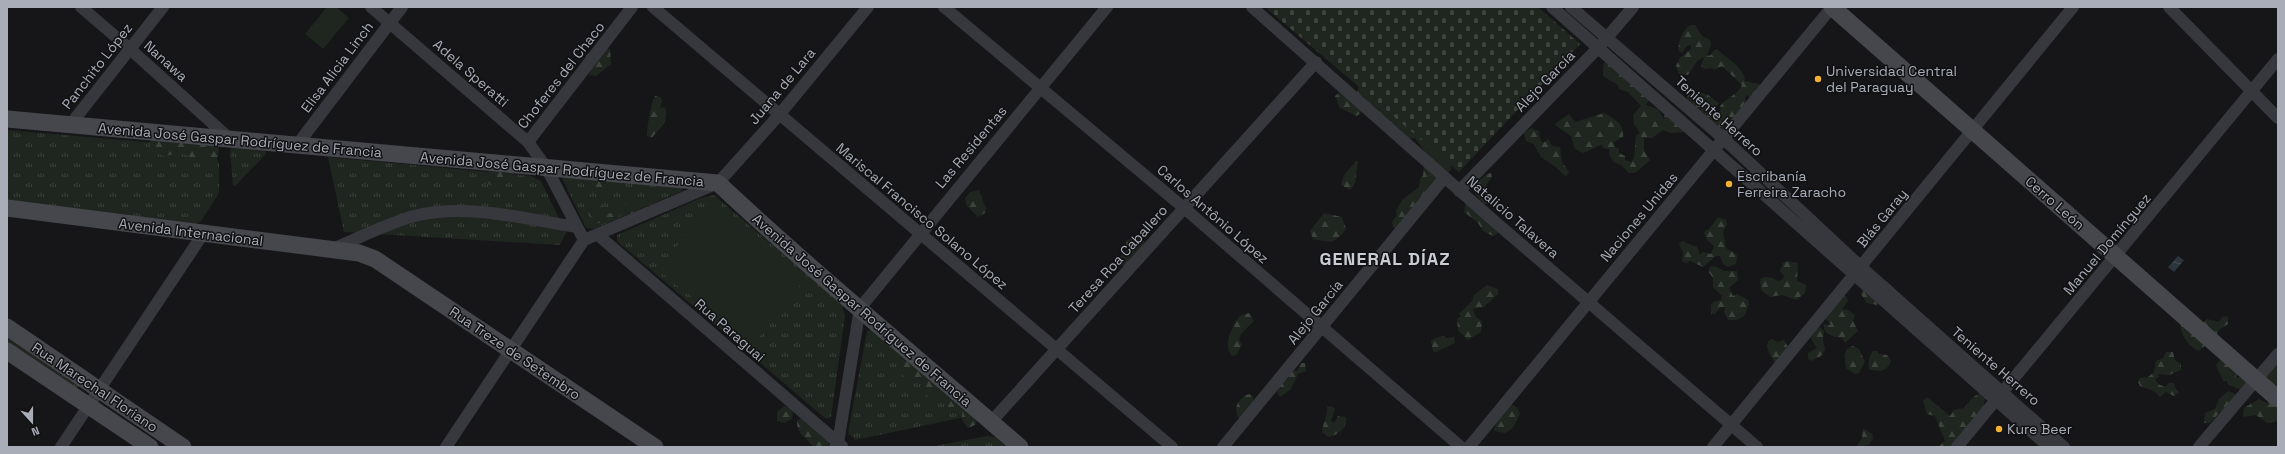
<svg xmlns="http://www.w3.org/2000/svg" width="2285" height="454" font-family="'Space Grotesk',sans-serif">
  <defs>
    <pattern id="grass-tufts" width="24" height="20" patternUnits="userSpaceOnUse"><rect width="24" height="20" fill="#1e261f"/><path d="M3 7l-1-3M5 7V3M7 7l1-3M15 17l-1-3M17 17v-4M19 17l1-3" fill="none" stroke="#3c433d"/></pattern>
    <pattern id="forest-firs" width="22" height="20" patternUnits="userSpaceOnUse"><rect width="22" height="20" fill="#1e261f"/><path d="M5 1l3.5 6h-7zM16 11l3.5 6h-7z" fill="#3c433d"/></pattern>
    <pattern id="cemetery-stones" width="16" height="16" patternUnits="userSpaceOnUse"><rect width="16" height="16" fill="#1e261f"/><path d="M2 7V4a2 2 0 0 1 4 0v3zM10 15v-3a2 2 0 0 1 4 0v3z" fill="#3c433d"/></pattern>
    <pattern id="water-ripples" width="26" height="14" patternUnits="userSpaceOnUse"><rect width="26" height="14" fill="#2c353c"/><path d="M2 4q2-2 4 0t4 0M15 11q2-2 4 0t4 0" fill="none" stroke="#485056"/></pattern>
  </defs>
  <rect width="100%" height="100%" fill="#161618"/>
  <path fill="url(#grass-tufts)" d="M7,130L205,147L214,152L219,163V193L201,221L195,224L7,200Z
    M232,148L265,151L266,154L235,186L233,185L230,150Z
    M328,157L531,176L541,181L566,233L560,245L344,232Z
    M564,176L682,188V191L594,229L586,228L562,178Z
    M714,195L842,305L845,316L831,417L826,419L617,241V235L701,198Z
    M872,330L966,413L965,417L855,440L848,433L867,331Z
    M7,335L79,386L78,387L75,388L7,343Z
    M987,436L995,437L1006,447H930Z"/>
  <path fill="url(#forest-firs)" d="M1691,25H1695L1702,36L1710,40L1711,44L1707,56L1711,55L1713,51L1717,49C1726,58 1745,68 1745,81L1759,84L1762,88L1750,98L1747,95L1745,98L1748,106L1733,120L1725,118L1723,130L1702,117L1699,109H1691L1686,103L1688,95L1693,94L1696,98L1700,97V92L1708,95L1719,103L1714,111L1718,113L1721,110L1720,106C1726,98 1740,93 1742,85L1722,66L1715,70L1712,68L1704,69L1701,66L1704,57L1697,61L1688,75L1679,74L1676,66L1680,58L1691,49V45L1687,46L1682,53L1679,51C1677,43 1683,28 1691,25Z
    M594,47L610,49L611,64L596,76L590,75L586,56Z
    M1606,59L1650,99L1646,105L1658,109L1664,120L1665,112L1676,109C1686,114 1686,123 1684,132L1671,133L1663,130L1652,138H1644V151L1650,160L1635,173H1629L1621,165L1613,162L1609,154L1610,149H1605L1601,145L1583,153L1575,149L1571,136L1555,125L1557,122L1569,114L1575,122L1604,113C1616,120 1624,123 1623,137L1614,142L1615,147L1619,149V153L1625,156V160L1631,162L1634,158L1636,136L1640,133L1634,123L1633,115L1641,106L1628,92L1619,89L1618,85L1603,76V67Z
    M1359,86L1452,162L1451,170L1440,178L1395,230L1392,222L1397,215L1396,211L1402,200L1419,187L1420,178L1423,176L1425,152L1415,138L1406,139L1363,110L1357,116L1340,108L1335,96L1344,89L1356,94Z
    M655,96L661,97L662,102L660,108L665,107C670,122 660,127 652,138L647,136C647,128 651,101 655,96Z
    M1531,128L1539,131L1541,142H1545L1548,139L1552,146L1560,147L1562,162L1569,172L1566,177L1556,167L1541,157L1534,144L1526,141L1524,133Z
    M150,137L216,138L219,147L218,157L205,160L193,158L181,153L165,156L151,152Z
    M1356,161H1358L1355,183L1350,190L1341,185L1344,175Z
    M493,166H509L514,174L503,187C493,186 488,187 485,176Z
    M1491,173L1492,177C1480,192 1489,188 1491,202L1484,205L1476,195L1477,182L1487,174Z
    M602,180L609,181L612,188L608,194L597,193L593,187L594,182Z
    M979,190L986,209L985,213L978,217L967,206L965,198L970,192Z
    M633,199L638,201L640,211L630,214L625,207L628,201Z
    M1466,201L1498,226V233L1493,236L1483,231L1478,223L1464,212Z
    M601,206L604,208L606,214L618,212L620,215L616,220L604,221L594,225L588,213Z
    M1324,213L1342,217L1346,229C1335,244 1331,243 1313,239L1310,231Z
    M1718,217L1726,220L1727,224L1723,232L1726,248L1737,255L1736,264L1728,267L1723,264L1720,256H1716L1703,267L1690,261L1686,263L1682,261L1683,252L1679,244L1682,241L1697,247L1700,255L1703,252L1711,254L1714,246L1707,240L1704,232L1710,228Z
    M1137,235L1144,241L1143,251L1128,266H1122L1117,259L1127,250L1126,241Z
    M1787,261L1798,263L1797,281L1806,285L1805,293L1796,300L1782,295L1770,297L1761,290L1760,279L1764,277L1773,278L1778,281L1782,280L1784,276L1780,271L1783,263Z
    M1714,266L1725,271H1737L1738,280L1729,288L1733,296L1737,294L1748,300L1749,304L1744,316L1737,320H1728L1724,312L1725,307H1721L1715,314H1711V305L1713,302L1721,300L1722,296L1713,287V278L1708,271L1710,267Z
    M1887,281L1895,289L1879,301L1877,305L1867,303L1861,294L1863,287Z
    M1487,285L1498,289V294L1484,307L1473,309L1476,317L1482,321L1481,332L1468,340L1458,330L1457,319L1461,316L1459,314L1472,301L1474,295Z
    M1843,296L1847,297L1848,301L1842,309L1848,310L1855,315L1853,321L1858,331L1845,343L1842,338C1834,337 1822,334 1824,324L1831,325L1824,317Z
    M1249,313L1254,321L1241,334L1239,340L1242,345L1236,355L1232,356C1222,344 1232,329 1239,316Z
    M2224,316L2228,317V324L2219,330L2216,336L2199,351C2190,347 2179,335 2181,324H2202L2207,319L2218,322Z
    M1818,326L1824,331L1823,340L1825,350L1821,356L1811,361L1808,359V353L1817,348L1810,337Z
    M1442,336L1448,338L1454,337L1455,343L1436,352L1433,351L1431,340Z
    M1772,339L1778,342L1784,340L1788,347L1775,363C1771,355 1766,351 1768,341Z
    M1853,346L1859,349L1865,362L1859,373L1855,374L1846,368C1845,359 1842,349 1853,346Z
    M2278,349V421L2267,423L2256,415L2243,417L2244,408L2259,399L2267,403L2270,400L2263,382Z
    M1873,351H1877L1879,354L1887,355L1891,360L1889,366L1882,371L1870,370C1867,365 1869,356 1873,351Z
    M2166,352H2173L2175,360L2181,364V370L2169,375L2158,374L2159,377L2155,379L2158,384L2165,387L2169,383H2174L2175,388L2179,392L2174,396L2166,392L2160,397L2154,391L2140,386L2138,382L2140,378L2148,377L2154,372L2156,361L2163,358Z
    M908,355L977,421L975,425L968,428L962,420V411L958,409L950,412L945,405L943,392L938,391L935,398H930L923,392L921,384C911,383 898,375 897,364Z
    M2220,360L2237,372L2236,377H2242L2247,382L2241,390L2229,385L2227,381H2223L2216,365Z
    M1301,363H1305L1306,371L1298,374L1291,389L1280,397L1276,390L1293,371L1298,370Z
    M2228,391L2234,393L2237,399L2225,412L2221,411L2210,423H2204L2205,413L2215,409L2219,399Z
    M1981,392L1986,397L1979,416L1962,447H1938L1945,441L1935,416L1927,414L1923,401L1927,397L1950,416L1954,410L1964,408L1972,398Z
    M1249,394L1253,396L1254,402L1244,418H1239C1232,409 1239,397 1249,394Z
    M1512,405L1518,408L1520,414L1513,428L1505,433L1494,431C1496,420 1501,409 1512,405Z
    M784,406L793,409L792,419L784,423L777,421V412Z
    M1331,406L1335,409L1331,421L1334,423L1338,416L1346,417C1348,427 1338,436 1328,437L1322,432C1323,422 1328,417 1327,407Z
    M802,417L830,441L827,447H813C808,438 796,435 797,421Z
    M1863,428L1872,434L1873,438L1869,445L1856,447L1862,438Z"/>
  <path fill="url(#cemetery-stones)" d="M1265,7H1538L1580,44L1459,172Z"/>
  <path fill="#1e261f" d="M327,7H336L349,18L323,49L305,34Z
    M709,206L804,280L753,345L658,270Z"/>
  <path fill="url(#water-ripples)" d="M2178,256L2184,260L2174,272L2168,267Z"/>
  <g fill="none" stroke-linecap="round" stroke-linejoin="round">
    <path stroke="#37383d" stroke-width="12" d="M81,7L130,49L230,139
      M371,7L528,142L546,167L584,240L718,183L779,115L868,7
      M653,7L1172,447
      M944,7L1184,208L1461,447
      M1252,7L1493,220L1757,447
      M1552,7L2049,447
      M1571,7L1724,139L1861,267L2064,447
      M2169,7L2278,118
      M70,125L163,7
      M528,142L632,7
      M297,145L402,7
      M1459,191L1599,47L1633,7
      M598,235L842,446
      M332,249C359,238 386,224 414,216C467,203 526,219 577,227
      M991,422L1316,62
      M61,447L203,234
      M446,447L584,240
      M835,447L838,443L860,308L1107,7
      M1223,447L1444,178
      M1469,447L1832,7
      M1713,447L2073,7
      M1957,447L2278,59
      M2199,447L2278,354"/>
    <path stroke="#45474d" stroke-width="17" d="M1832,7L2278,399
      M7,119L718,183C815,274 919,359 1020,447
      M7,208L359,253L375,259L655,447
      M7,327L183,447
      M7,351L150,447"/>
  </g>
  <g fill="#f2b134" stroke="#111113" stroke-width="1.5">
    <circle cx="1818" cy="79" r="4"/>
    <circle cx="1729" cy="184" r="4"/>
    <circle cx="1999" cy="429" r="4"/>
  </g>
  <g text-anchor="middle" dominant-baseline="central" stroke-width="3" stroke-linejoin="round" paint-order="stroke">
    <g font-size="14" fill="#a8adb8" stroke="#111113">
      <text transform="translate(166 61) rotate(42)">Nanawa</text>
      <text transform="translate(97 66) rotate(-52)">Panchito López</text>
      <text transform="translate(337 67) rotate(-53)">Elisa Alicia Linch</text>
      <text transform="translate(471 73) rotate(41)">Adela Speratti</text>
      <text transform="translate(561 75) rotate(-52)">Choferes del Chaco</text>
      <text transform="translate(1545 81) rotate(-46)">Alejo García</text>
      <text transform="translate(782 86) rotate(-50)">Juana de Lara</text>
      <text transform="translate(1719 116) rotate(42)">Teniente Herrero</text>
      <text transform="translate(240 140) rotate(5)">Avenida José Gaspar Rodríguez de Francia</text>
      <text transform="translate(971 147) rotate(-50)">Las Residentas</text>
      <text transform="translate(562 169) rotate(5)">Avenida José Gaspar Rodríguez de Francia</text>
      <text transform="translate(2055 203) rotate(41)">Cerro León</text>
      <text transform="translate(1213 214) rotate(41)">Carlos Antônio López</text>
      <text transform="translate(922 216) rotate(40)">Mariscal Francisco Solano López</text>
      <text transform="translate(1513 217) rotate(41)">Natalicio Talavera</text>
      <text transform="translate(1639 217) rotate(-50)">Naciones Unidas</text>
      <text transform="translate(1882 218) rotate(-51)">Blás Garay</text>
      <text transform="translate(191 232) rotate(7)">Avenida Internacional</text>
      <text transform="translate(2107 244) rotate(-50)">Manuel Domínguez</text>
      <text transform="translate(1118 259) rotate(-48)">Teresa Roa Caballero</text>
      <text transform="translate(862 310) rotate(41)">Avenida José Gaspar Rodríguez de Francia</text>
      <text transform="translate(1315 312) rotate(-51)">Alejo García</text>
      <text transform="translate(730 330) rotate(41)">Rua Paraguai</text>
      <text transform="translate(515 353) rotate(34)">Rua Treze de Setembro</text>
      <text transform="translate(1996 366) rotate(41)">Teniente Herrero</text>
      <text transform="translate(95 387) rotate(34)">Rua Marechal Floriano</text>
    </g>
    <g font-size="14" fill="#a8adb8" stroke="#111113" text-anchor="start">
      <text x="1826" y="71">Universidad Central<tspan x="1826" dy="16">del Paraguay</tspan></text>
      <text x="1737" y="176">Escribanía<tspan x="1737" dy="16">Ferreira Zaracho</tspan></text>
      <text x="2007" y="429">Kure Beer</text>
    </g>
    <g font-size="18" font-weight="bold" letter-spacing="1" fill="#c9ccd4" stroke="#111113">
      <text x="1385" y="258">GENERAL DÍAZ</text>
    </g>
  </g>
  <rect width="2285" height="454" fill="none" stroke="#a8adb8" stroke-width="16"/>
  <g transform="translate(32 422) rotate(159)" stroke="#111113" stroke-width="3" paint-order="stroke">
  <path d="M0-3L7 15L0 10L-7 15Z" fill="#a8adb8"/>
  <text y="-6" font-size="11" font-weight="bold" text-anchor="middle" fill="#a8adb8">N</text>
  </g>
</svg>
